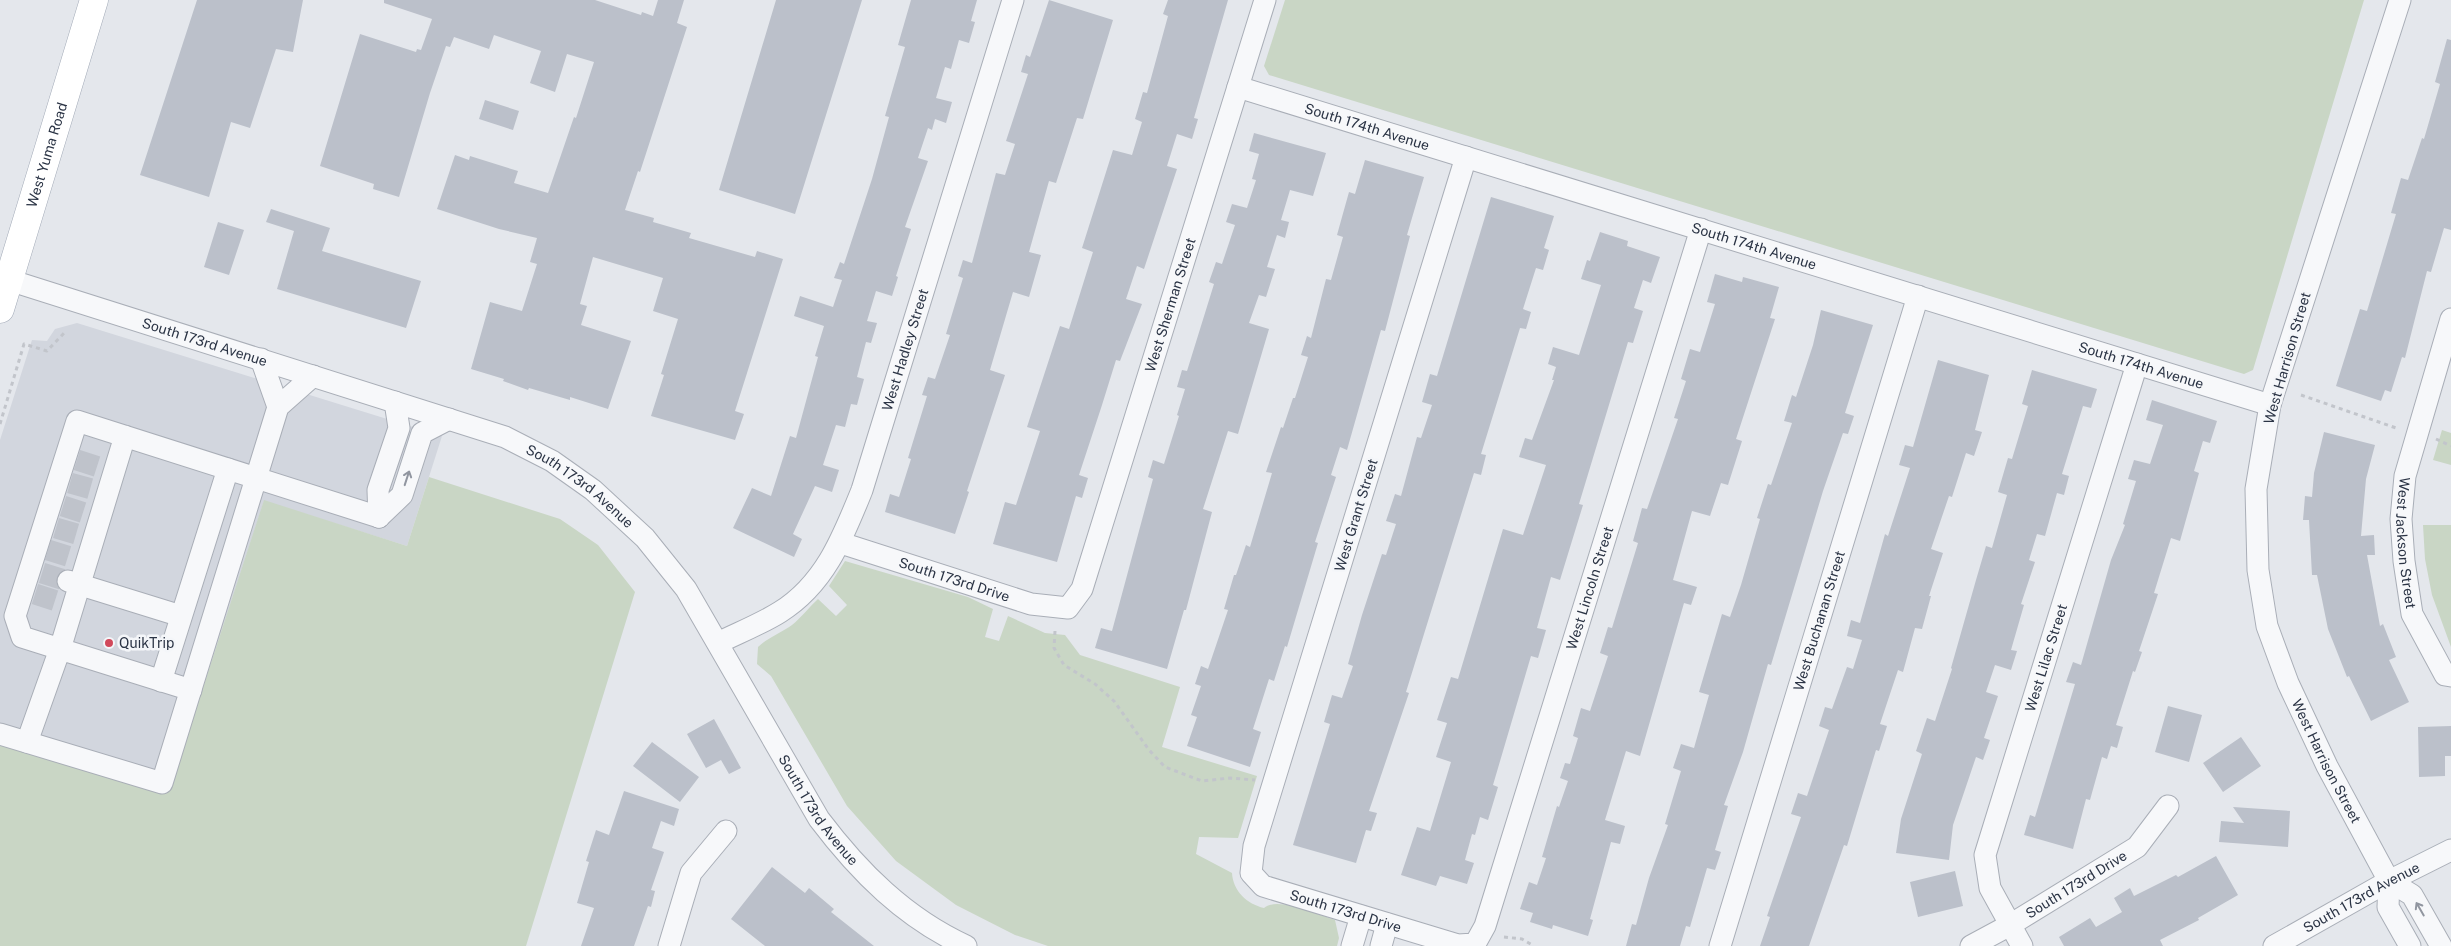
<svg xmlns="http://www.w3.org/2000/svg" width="2451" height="946" font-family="'Public Sans',sans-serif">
  <rect width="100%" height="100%" fill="#e4e7ec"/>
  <path fill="#d2d6de" d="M77,323L442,436L407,546L264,501L169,792L0,739V440L32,340L47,341L55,329Z"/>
  <path fill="#c9d6c5" d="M1285,0H2364L2253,370L2244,374L1269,75L1264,66Z
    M2442,430L2451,433V465L2433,460Z
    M429,477L560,519L598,545L635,592L526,946H0V739L169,792L264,500L407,546Z
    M2423,525H2451V647L2432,595L2425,559Z
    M845,561L968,597L993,609L985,637L999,641L1008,616L1045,633L1065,635L1080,655L1180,687L1162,747L1257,776L1238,838L1199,837L1196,854L1232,873C1233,891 1247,904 1264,908C1278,896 1318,915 1335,920L1339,938L1337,946H1048L1015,935L956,905L896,861L847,806L771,676L757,664L758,647C767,638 781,633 792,625C801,618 809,607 818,599L836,616L847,605L829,586Z"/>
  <path fill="#bbc0ca" d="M197,0H303L293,52L276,49L250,128L231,122L209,197L140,175Z
    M384,0H595L641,15L642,12L653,16L658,0H684L677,23L687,27L640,172L638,171L625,210L654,218L653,222L691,233L689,238L755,257L757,251L783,259L735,411L744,414L735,440L651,416L664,375L661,374L678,319L653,311L663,278L593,257L580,304L587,306L581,325L631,341L608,409L570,397V400L529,388L528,390L503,381L504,379L471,369L490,302L522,311L537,264L530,262L537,238L499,229L437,209L455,155L469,160L470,156L518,171L514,183L548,193L574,117L576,118L594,62L567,54L555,92L530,83L541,51L494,35L489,49L454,37L450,47L446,46L430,93L399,197L373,189L374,184L320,166L360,34L416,52L417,49L421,50L432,19L384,3Z
    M776,0H862L795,214L719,190Z
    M911,0H977L971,21L975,22L969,43L959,40L951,69L945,67L936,98L952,102L946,123L935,119L932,130L928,128L918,158L928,161L905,227L911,229L896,276L898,277L892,296L876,291L867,321L877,323L871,343L866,342L857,377L864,379L857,405L851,404L845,427L836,425L823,465L839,470L832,492L815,486L793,534L802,539L794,557L733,528L752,488L771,496L790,436L796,438L818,357L815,356L824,326L794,316L800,296L833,307L842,280L834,278L840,262L844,264L872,179L889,117L885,116L905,47L898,45Z
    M1049,0L1113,20L1083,119L1077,118L1056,183L1049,181L1029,252L1041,255L1029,297L1013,292L990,370L1005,375L967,491L969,492L955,534L885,512L890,494L899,497L911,459L908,458L927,396L922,395L928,377L935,379L950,335L946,334L963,278L958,276L963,260L972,263L996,173L1005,175L1015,144L1006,141L1028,74L1021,72L1026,55L1030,57Z
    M1168,0H1228L1194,118L1198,119L1192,139L1177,134L1167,166L1177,169L1144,269L1137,266L1126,299L1142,304L1120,361L1116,360L1102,405L1079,475L1088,478L1082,498L1076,496L1057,562L993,544L1005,502L1016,505L1040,431L1027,427L1060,326L1069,329L1093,252L1082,248L1113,150L1132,155L1142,122L1135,119L1143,92L1147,93L1168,16L1163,14Z
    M2447,39L2451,40V230L2444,228L2431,272L2427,271L2405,358L2402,357L2391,392L2385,390L2381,401L2336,386L2360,309L2367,311L2396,214L2391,213L2401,178L2408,180L2422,138L2424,139L2440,84L2435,82Z
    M485,100L519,111L513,130L479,119Z
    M1254,133L1326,153L1313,196L1290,190L1281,220L1289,222L1285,238L1277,235L1267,267L1275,269L1266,297L1259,295L1249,323L1269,329L1238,434L1228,431L1203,509L1212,512L1186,610H1184L1167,669L1095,648L1101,628L1112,631L1153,479L1148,477L1153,460L1164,464L1179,416L1177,415L1185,389L1177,387L1182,370L1187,371L1214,284L1209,282L1216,262L1222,264L1235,225L1226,222L1232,204L1247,208L1256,180L1252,179L1259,154L1249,151Z
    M1365,160L1424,177L1407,235L1410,236L1385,331L1381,330L1347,450L1340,447L1331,475L1336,477L1315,542L1318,543L1287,647L1285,646L1274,681L1269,679L1253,729L1261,732L1250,767L1187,746L1197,717L1191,715L1201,686L1195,684L1201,666L1208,669L1228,610L1224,609L1234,575H1236L1246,545L1250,547L1272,473L1266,472L1281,427L1283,428L1293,398H1295L1308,357L1301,355L1307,336L1311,338L1326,279L1331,280L1343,237L1337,235L1342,217L1349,192L1355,194Z
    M1491,197L1554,216L1544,248L1549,250L1543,270L1536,268L1523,309L1531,312L1526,329L1520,328L1481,454L1486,455L1481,475L1474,473L1406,692L1409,693L1369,811L1377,813L1371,831L1366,830L1356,863L1293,845L1330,724L1324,722L1332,695L1342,698L1353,666L1348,664L1362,615L1382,554L1386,555L1396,524L1386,521L1395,494L1401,496L1417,437L1421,438L1432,405L1422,402L1430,374L1437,376Z
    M271,209L330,228L322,251L421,281L406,328L277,289L294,231L266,222Z
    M218,222L244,230L229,275L204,267Z
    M1600,232L1628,241L1627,246L1660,257L1651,283L1643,280L1634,308L1643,311L1633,343L1628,342L1579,504L1583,505L1560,580L1551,577L1537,628L1546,630L1538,658L1531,656L1493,785L1498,787L1488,820L1480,817L1475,835L1472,834L1465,860L1474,863L1467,884L1440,876L1436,886L1401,875L1417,827L1430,831L1451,762L1436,757L1447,723L1437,720L1451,677L1458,679L1503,529L1523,535L1546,465L1519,457L1525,438L1532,440L1554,380H1552L1556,367L1548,364L1553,347L1579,355L1601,285L1581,279L1587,260L1590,261Z
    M1715,274L1742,282L1743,277L1779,287L1770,318L1775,319L1736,439L1742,441L1728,485L1721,483L1710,516L1692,511L1673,580L1697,587L1691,605L1684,603L1640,756L1626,751L1605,820L1625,826L1620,844L1611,842L1590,919L1593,920L1588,936L1553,925L1552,929L1530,922L1533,913L1520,909L1529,882L1537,885L1546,858L1542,857L1557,806L1559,807L1568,781L1560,778L1565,763L1570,764L1578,738L1573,736L1581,708L1590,711L1608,656L1600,653L1608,627L1612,628L1638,543L1633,541L1642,508L1647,509L1678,419L1674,418L1686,381L1681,379L1690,349L1700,352L1715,304L1707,302Z
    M1821,310L1873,325L1845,413L1854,416L1848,434L1843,433L1823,491L1771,665L1768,664L1743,752L1724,805L1728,806L1715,850L1721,852L1715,870L1707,868L1690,927L1686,926L1680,946H1626L1632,924L1636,925L1649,878L1668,825L1665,824L1681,771L1673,768L1681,744L1694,748L1709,695L1699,692L1722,614L1730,617L1741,585L1760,519L1757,518L1768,484L1771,485L1792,423L1784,421L1792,395L1796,397L1813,345Z
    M1938,360L1989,375L1975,430L1982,432L1974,456L1966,453L1952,497L1949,496L1931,549L1943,553L1929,596H1931L1922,629L1915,628L1903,672L1898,670L1880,724L1887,726L1879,751L1876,750L1847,846L1844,845L1809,946H1760L1770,917L1767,916L1801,817L1791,814L1798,793L1807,796L1829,730L1819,726L1825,707L1832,709L1847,667L1853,669L1862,640L1847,636L1851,620L1860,623L1885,534L1888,536L1910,468L1899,465L1905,445L1913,447Z
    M2032,370L2097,389L2091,408L2083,406L2062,474L2069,476L2064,495L2057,493L2045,536L2037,534L2029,560L2035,562L2021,604L2024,605L2011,650L2017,651L2011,670L1995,665L1986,692L1998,696L1984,738L1990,740L1983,760L1976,757L1953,825L1949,860L1896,853L1901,819L1922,754L1916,751L1927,718L1935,721L1952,669L1951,668L1976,580L1986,546L1992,548L2007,495L1998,492L2008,458L2012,459L2028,406L2022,404Z
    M2152,400L2217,421L2210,443L2203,441L2194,471L2199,473L2180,541L2171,538L2154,593L2158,594L2139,651L2142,652L2135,672L2133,671L2116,725L2123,727L2117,748L2111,746L2107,759L2102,757L2090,800L2086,799L2073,849L2024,835L2030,815L2035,817L2075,684L2066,682L2073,662L2081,665L2111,560L2125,525L2123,524L2136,481L2128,479L2134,460L2150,464L2163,425L2146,420Z
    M2324,432L2375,445L2366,479L2361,536L2374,535L2375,555H2367L2380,626L2383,624L2396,657L2389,660L2409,702L2371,721L2349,676L2347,677L2328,629L2317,575H2312L2309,520H2303L2305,496L2312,497L2314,473Z
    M2168,706L2202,715L2189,762L2155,752Z
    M714,719L741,768L729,774L721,760L706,768L687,734Z
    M2451,726V756H2445V776L2419,777L2418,727Z
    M2241,737L2261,766L2223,792L2203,763Z
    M652,742L699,777L680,802L633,766Z
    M624,791L679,809L674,826L661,821L652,848L664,852L651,890L655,891L651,907L648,906L634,946H581L594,908L577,903L589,862L586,861L596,830L609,835Z
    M2233,807L2290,811L2288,847L2219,842L2221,821L2244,823Z
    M2216,856L2238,895L2198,918L2199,920L2160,940L2163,946H2064L2059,937L2090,918L2096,927L2122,912L2114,898L2130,888L2134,896L2176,875L2178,877Z
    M772,867L805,893L809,888L834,909L831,912L874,946H765L731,919Z
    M1955,871L1963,906L1918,917L1910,882Z"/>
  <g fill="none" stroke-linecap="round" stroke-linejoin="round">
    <path stroke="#bfc3cb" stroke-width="21" stroke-dasharray="21 11" stroke-linecap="butt" d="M77,460L102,468
      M70,483L95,490
      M63,506L88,514
      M56,528L80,535
      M48,550L74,558
      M42,573L68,581
      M35,594L60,602"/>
    <defs>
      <g id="minor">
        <path id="s1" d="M2400,0L2270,405L2256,489L2258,570L2267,626L2288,683L2327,766L2389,881L2412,895L2441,946"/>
        <path id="s2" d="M1238,87L2270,405"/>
        <path id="s3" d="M1466,157L1254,846L1251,873L1263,886L1458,945L1475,944L1485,926L1701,229"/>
        <path id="s4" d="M0,274L9,280L505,437L552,461L593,490L645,538L686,589L819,819C859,872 905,918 966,946"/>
        <path id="s5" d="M2451,319L2405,476L2401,519L2404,561L2412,614L2445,675L2451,676"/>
        <path d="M261,359L278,407"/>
        <path d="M125,436L60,649L22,637L15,616L77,421L379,517"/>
        <path d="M379,517L402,495L422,433L449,419"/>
        <path d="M379,517L378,490L399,428L395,402"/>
        <path id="s6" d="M841,543L1031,604L1068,608L1082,589L1265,0"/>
        <path d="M68,581L181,616"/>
        <path id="s7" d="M718,643C738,633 761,624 780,612C825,584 843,537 862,490L1013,0"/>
        <path d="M161,681L228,469"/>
        <path d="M0,734L162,783L278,407L313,376"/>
        <path d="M27,742L60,649L191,690"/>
        <path d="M2389,881L2388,907L2410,946"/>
        <path d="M669,946L691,873L726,831"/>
        <path d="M1352,946L1361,916"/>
        <path d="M1381,946L1387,924"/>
        <path id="s8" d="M1720,946L1918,296"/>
        <path id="s9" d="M1971,946L2010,925L2137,847L2168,806"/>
        <path id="s10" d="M2022,946L1990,888L1985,855L2137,364"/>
        <path id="s11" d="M2274,946L2389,881L2451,850"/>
      </g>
      <g id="major">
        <path id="s12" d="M0,309L94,0"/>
      </g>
    </defs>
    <use href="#minor" stroke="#a9aeb7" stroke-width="23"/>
    <use href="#major" stroke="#a3abb8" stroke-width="29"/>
    <path stroke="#c2c5cb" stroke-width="3" stroke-dasharray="4 4" stroke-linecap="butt" d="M2301,395L2399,429
      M0,424L24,344L47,351L66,331
      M2436,439L2451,446
      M1055,631L1054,648L1064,665L1095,684L1114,701L1149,750L1165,767L1202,781L1230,778L1255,780
      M1504,937L1522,939L1534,946"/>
    <use href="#minor" stroke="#f7f8fa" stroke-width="21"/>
    <use href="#major" stroke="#fff" stroke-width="28"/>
  </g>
  <defs><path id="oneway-shaft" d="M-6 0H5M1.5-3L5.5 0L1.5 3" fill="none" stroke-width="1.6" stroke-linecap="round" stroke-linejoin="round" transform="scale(1.25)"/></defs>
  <g stroke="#9196a0">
    <use href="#oneway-shaft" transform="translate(407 478) rotate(-72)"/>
    <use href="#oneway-shaft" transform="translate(2420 909) rotate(-120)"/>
  </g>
  <circle fill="#d1495b" stroke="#f4f6f9" stroke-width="2" cx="109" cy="643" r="5"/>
  <g text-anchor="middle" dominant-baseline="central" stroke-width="5" stroke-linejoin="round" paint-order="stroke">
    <g font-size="14" fill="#2b3445" stroke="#f4f6f9">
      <text stroke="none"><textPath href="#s2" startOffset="135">South 174th Avenue</textPath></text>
      <text stroke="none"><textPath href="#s12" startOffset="161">West Yuma Road</textPath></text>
      <text stroke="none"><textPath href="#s2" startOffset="540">South 174th Avenue</textPath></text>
      <text stroke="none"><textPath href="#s6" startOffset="558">West Sherman Street</textPath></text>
      <text stroke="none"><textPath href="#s4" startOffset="216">South 173rd Avenue</textPath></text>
      <text stroke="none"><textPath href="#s7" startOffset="366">West Hadley Street</textPath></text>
      <text transform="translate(2287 358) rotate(-74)">West Harrison Street</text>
      <text stroke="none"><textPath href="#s2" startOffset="945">South 174th Avenue</textPath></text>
      <text stroke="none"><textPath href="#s4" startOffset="621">South 173rd Avenue</textPath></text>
      <text transform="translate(1356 515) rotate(-73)">West Grant Street</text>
      <text stroke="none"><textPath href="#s5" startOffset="231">West Jackson Street</textPath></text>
      <text stroke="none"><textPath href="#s6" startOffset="119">South 173rd Drive</textPath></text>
      <text stroke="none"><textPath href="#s3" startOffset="1361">West Lincoln Street</textPath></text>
      <text stroke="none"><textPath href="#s8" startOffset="340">West Buchanan Street</textPath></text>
      <text stroke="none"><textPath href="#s10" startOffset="306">West Lilac Street</textPath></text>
      <text stroke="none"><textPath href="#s1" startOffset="796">West Harrison Street</textPath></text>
      <text stroke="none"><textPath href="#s4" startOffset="1028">South 173rd Avenue</textPath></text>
      <text stroke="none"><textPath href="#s9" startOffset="122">South 173rd Drive</textPath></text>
      <text stroke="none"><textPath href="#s11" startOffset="100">South 173rd Avenue</textPath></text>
      <text stroke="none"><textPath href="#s3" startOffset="852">South 173rd Drive</textPath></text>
    </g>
    <g font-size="14" fill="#2b3445" stroke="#f4f6f9" text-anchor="start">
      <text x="119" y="643">QuikTrip</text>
    </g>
  </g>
</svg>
